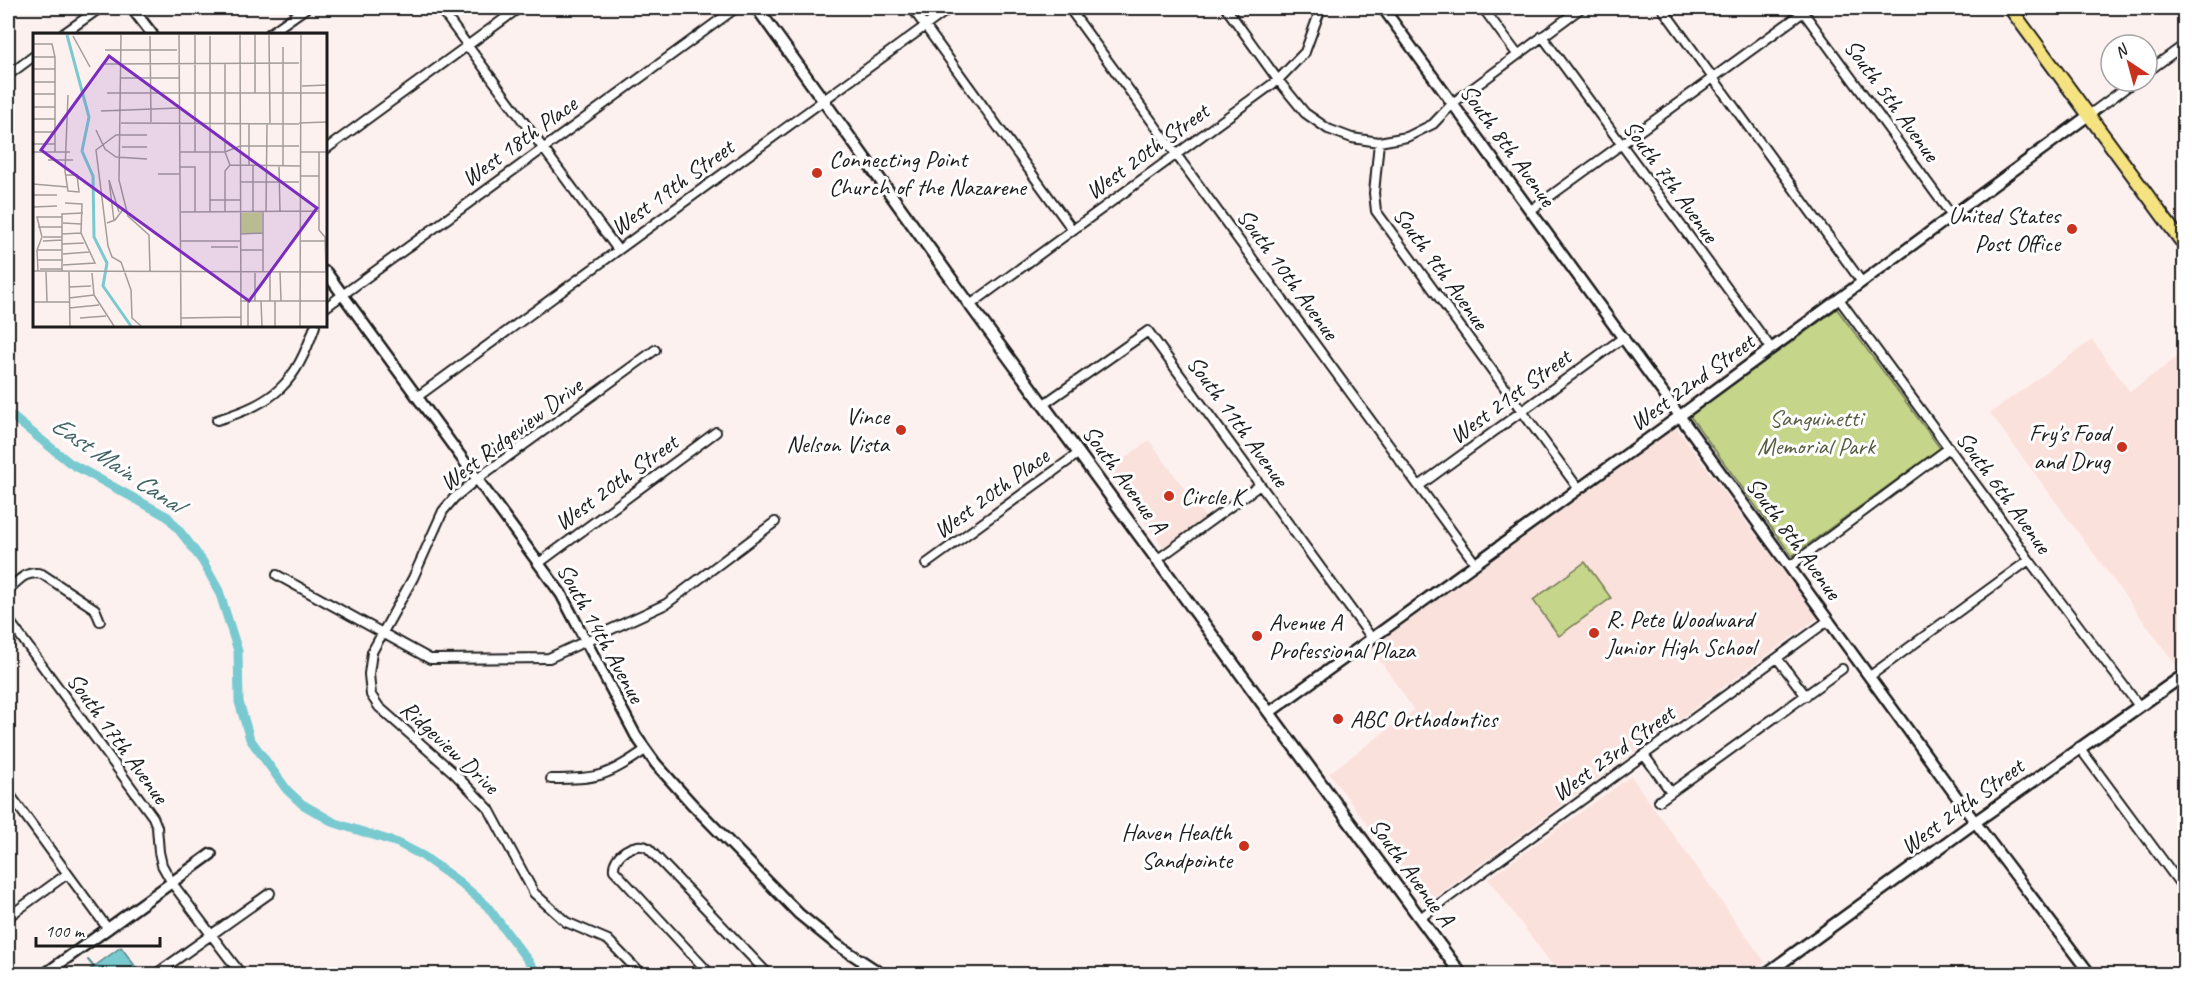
<svg xmlns="http://www.w3.org/2000/svg" width="2192" height="982" font-family="Caveat,sans-serif">
  <rect width="100%" height="100%" fill="#fdf1ef"/>
  <filter id="ink" filterUnits="userSpaceOnUse"><feTurbulence type="fractalNoise" baseFrequency=".0167" numOctaves="2"/><feDisplacementMap in="SourceGraphic" scale="12" xChannelSelector="R" yChannelSelector="G"/><feConvolveMatrix kernelMatrix="1 2 1 2 8 2 1 2 1" color-interpolation-filters="sRGB"/></filter>
  <g filter="url(#ink)">
    <path fill="#fbe1dc" d="M2092,340L2130,392L2184,352V676L1990,413Z
      M1676,427L1818,618L1426,904L1329,773L1414,710L1371,648Z
      M1149,440L1209,522L1167,552L1108,471Z
      M1631,776L1765,962L1748,974H1572L1571,973L1559,974L1488,879Z"/>
    <path fill="#c5d589" stroke="#707852" stroke-width="1.5" d="M1837,309L1940,448L1792,556L1690,416Z
      M1585,562L1611,598L1559,636L1533,600Z"/>
    <path fill="#78cad0" stroke="#538488" stroke-width="1.5" d="M121,947L141,974H84Z"/>
    <g fill="none" stroke-linecap="round" stroke-linejoin="round">
      <path stroke="#538488" stroke-width="2" d="M88,960L94,967"/>
      <path stroke="#78cad0" stroke-width="9" d="M8,413L70,463L168,517L186,539L203,562L219,591L238,651L239,702L250,739L287,790L302,804L335,823L398,843L423,856L459,882L487,906L538,974"/>
      <defs>
        <path id="minor" d="M440,8L618,250
          M912,8L1072,229
          M1069,8L1475,563
          M1226,8L1278,80L1305,113L1328,129L1352,138L1379,142L1407,137L1433,124L1453,103L1581,8
          M1483,8L1517,54
          M1662,8L1861,281
          M1801,9L1952,216
          M63,34L100,8
          M269,34L306,8
          M1542,36L1771,348
          M2147,72L2184,45
          M11,73L34,56
          M2089,115L2135,81
          M1379,142L1374,193L1376,211L1578,488
          M326,149L519,8
          M1531,210L1809,8
          M1839,299L1993,508L2029,560L2139,706
          M970,305L1278,80L1305,52L1321,8
          M326,307L736,8
          M417,397L950,8
          M1044,404L1148,331L1371,637
          M217,420C276,402 295,384 315,326
          M1419,486L1624,337
          M1158,559L1260,485
          M539,563L716,432
          M926,564L1079,453
          M1790,566L1949,448
          M277,575L430,659L549,658L666,604L775,522
          M8,590C19,580 26,570 42,574L95,609L100,621
          M8,619L153,817L157,827L159,852L162,865L172,883L241,974
          M1777,658L1806,696
          M1870,676L2029,560
          M2079,747L2184,889
          M1644,755L1671,792
          M551,779C597,779 607,777 645,750
          M8,792L108,929
          M1659,801L1842,669
          M8,917L67,874
          M1420,918L1829,620
          M156,974L270,893
          M641,974L608,940L566,922L534,893L489,809L454,773L379,707L371,695L369,674L372,652L413,578L443,511L454,498L477,479L655,350
          M710,974L614,870C612,855 636,840 648,848L768,974
          M857,974L864,963"/>
        <path id="tertiary" d="M132,8L152,34
          M1383,8L1975,822L2090,974
          M326,272L561,594L636,736L656,764L691,803L799,914L836,944L882,974
          M1270,712L1681,415L2089,115
          M45,974L211,854"/>
        <path id="secondary" d="M757,8L970,305L1461,974
          M1766,974L1975,822L2184,675"/>
        <path id="primary" d="M2010,8L2184,245"/>
      </defs>
      <use href="#minor" stroke="#1c1c1c" stroke-width="12"/>
      <use href="#tertiary" stroke="#1c1c1c" stroke-width="14"/>
      <use href="#secondary" stroke="#1c1c1c" stroke-width="15"/>
      <use href="#primary" stroke="#1c1c1c" stroke-width="16"/>
      <use href="#minor" stroke="#fff" stroke-width="8"/>
      <use href="#tertiary" stroke="#fff" stroke-width="9"/>
      <use href="#secondary" stroke="#fff" stroke-width="10"/>
      <use href="#primary" stroke="#f5e382" stroke-width="12"/>
    </g>
  </g>
  <g fill="#c8321e" stroke="#fff" stroke-width="2">
    <circle cx="817" cy="173" r="6"/>
    <circle cx="2072" cy="229" r="6"/>
    <circle cx="901" cy="430" r="6"/>
    <circle cx="2122" cy="447" r="6"/>
    <circle cx="1169" cy="496" r="6"/>
    <circle cx="1594" cy="633" r="6"/>
    <circle cx="1257" cy="636" r="6"/>
    <circle cx="1338" cy="719" r="6"/>
    <circle cx="1244" cy="846" r="6"/>
  </g>
  <g text-anchor="middle" dominant-baseline="central" stroke-width="6" stroke-linejoin="round" paint-order="stroke">
    <g font-size="24" fill="#1c1c1c" stroke="#fff">
      <text transform="translate(1892 100) rotate(54)">South 5th Avenue</text>
      <text transform="translate(519 141) rotate(-36)">West 18th Place</text>
      <text transform="translate(1508 145) rotate(54)">South 8th Avenue</text>
      <text transform="translate(1147 151) rotate(-36)">West 20th Street</text>
      <text transform="translate(1671 181) rotate(54)">South 7th Avenue</text>
      <text transform="translate(672 187) rotate(-36)">West 19th Street</text>
      <text transform="translate(1441 268) rotate(54)">South 9th Avenue</text>
      <text transform="translate(1288 274) rotate(54)">South 10th Avenue</text>
      <text transform="translate(1692 382) rotate(-36)">West 22nd Street</text>
      <text transform="translate(1510 396) rotate(-36)">West 21st Street</text>
      <text transform="translate(1238 421) rotate(54)">South 11th Avenue</text>
      <text transform="translate(511 434) rotate(-37)">West Ridgeview Drive</text>
      <text transform="translate(1125 479) rotate(54)">South Avenue A</text>
      <text transform="translate(616 482) rotate(-36)">West 20th Street</text>
      <text transform="translate(2004 492) rotate(54)">South 6th Avenue</text>
      <text transform="translate(991 493) rotate(-36)">West 20th Place</text>
      <text transform="translate(1794 538) rotate(54)">South 8th Avenue</text>
      <text transform="translate(601 633) rotate(61)">South 14th Avenue</text>
      <text transform="translate(118 738) rotate(54)">South 17th Avenue</text>
      <text transform="translate(450 747) rotate(43)">Ridgeview Drive</text>
      <text transform="translate(1613 753) rotate(-36)">West 23rd Street</text>
      <text transform="translate(1962 806) rotate(-36)">West 24th Street</text>
      <text transform="translate(1412 872) rotate(54)">South Avenue A</text>
    </g>
    <g font-size="24" fill="#1c1c1c" stroke="#fff" text-anchor="start">
      <text x="829" y="159">Connecting Point<tspan x="829" dy="28">Church of the Nazarene</tspan></text>
      <text x="2060" y="215" text-anchor="end">United States<tspan x="2060" dy="28">Post Office</tspan></text>
      <text x="889" y="416" text-anchor="end">Vince<tspan x="889" dy="28">Nelson Vista</tspan></text>
      <text x="2110" y="433" text-anchor="end">Fry's Food<tspan x="2110" dy="28">and Drug</tspan></text>
      <text x="1181" y="496">Circle K</text>
      <text x="1606" y="619">R. Pete Woodward<tspan x="1606" dy="28">Junior High School</tspan></text>
      <text x="1269" y="622">Avenue A<tspan x="1269" dy="28">Professional Plaza</tspan></text>
      <text x="1350" y="719">ABC Orthodontics</text>
      <text x="1232" y="832" text-anchor="end">Haven Health<tspan x="1232" dy="28">Sandpointe</tspan></text>
    </g>
    <g font-size="24" fill="#575d42" stroke="#fff">
      <text x="1816" y="418">Sanguinetti<tspan x="1816" dy="28">Memorial Park</tspan></text>
    </g>
    <g font-size="26" font-style="italic" fill="#416264" stroke="#fff">
      <text transform="translate(117 464) rotate(34)">East Main Canal</text>
    </g>
  </g>
  <g transform="translate(33 33)">
    <rect width="294" height="294" fill="#fdf1ef"/>
    <path d="M229,179V200H208V180Z" fill="#c5d589"/>
    <path fill="none" stroke="#78cad0" stroke-width="3" d="M34,2L56,84L49,118L60,143L61,204L74,230L70,253L98,293"/>
    <path fill="none" stroke="#a39c9b" stroke-width="1.5" d="M0,1H162M146,1L148,293M163,1H294M88,2L86,147L95,183L116,202L117,238M162,2V119M207,2L208,293M222,2V60M236,2L237,90M40,3L57,34M117,3L118,89M177,3V179M0,11H19L22,24V119M250,14V133M72,17H144M0,24H22M192,30V119L197,132M72,31L266,30M0,36H22M88,45H146M0,49H22M269,53L294,52M74,60H294M0,61H22M0,74H22M68,78L146,75M0,86H22M88,90L266,91M266,90L294,89M216,91V133M63,97L72,116L83,124L114,126M0,99H22M0,111H22M89,114H114M0,119H37M147,119H192L207,113H266M267,119H294M286,119V197L292,204M15,127H40M197,132L267,133M220,133V179M246,133L247,179M147,134H162V179M125,141H147M33,142H44L46,159L35,158L32,138L35,62M267,143H286M76,147L81,188M76,147L86,179M207,149H266M0,151L35,154M0,162H24M177,167H207M0,174L24,173M148,179L286,178M192,179V138L197,132M230,179V238M233,179L234,90M30,190L48,191M74,190L82,187L91,175M5,194H29M29,201L48,200M207,201L230,200M9,204L4,184H29M10,204H29M292,204L293,238M10,208L29,207M148,208H207M268,208H293M29,211L51,210M178,214H205M4,217H29M208,217H230M30,221L56,219M4,227H30M30,232L62,230L48,200L49,171L32,170M7,236H29M0,238L294,239M5,238L4,217L9,204M13,238L14,269M36,238L37,293M237,238V268M247,238L248,268M29,239V181L50,180M59,240L61,262L81,293M222,240V268M36,254L58,253M36,265L61,262M207,268H294M215,268V293M228,268L229,293M242,268V293M0,269H36M36,275L66,272M47,285L73,283M148,285L208,284M108,293L99,285L98,257L88,229L79,224L75,213L63,117L83,102H114M267,293L268,1"/>
    <path fill="#7b2cbf" fill-opacity="0.15" stroke="#7b2cbf" stroke-width="3" d="M76,23L284,175L216,268L8,117Z"/>
    <rect width="294" height="294" fill="none" stroke="#1c1c1c" stroke-width="3"/>
  </g>
  <rect width="2192" height="982" fill="none" stroke="#fff" stroke-width="30"/>
  <rect x="15" y="15" width="2162" height="952" fill="none" stroke="#1c1c1c" stroke-width="2" filter="url(#ink)"/>
  <g transform="translate(2129 63) rotate(324)"><circle r="28" fill="#ffffff" stroke="#a4a4a4" stroke-width="1.5"/>
  <path d="M0-4.5L10 22L0 15L-10 22Z" fill="#c8321e"/>
  <text y="-9" font-size="16" font-weight="bold" text-anchor="middle" fill="#1c1c1c">N</text>
  </g>
  <path d="M36 937v9h124v-9" fill="none" stroke="#1c1c1c" stroke-width="3"/>
  <text x="45" y="937" font-size="18" fill="#1c1c1c" stroke="#ffffff" stroke-width="4.5" paint-order="stroke">100 m</text>
</svg>
